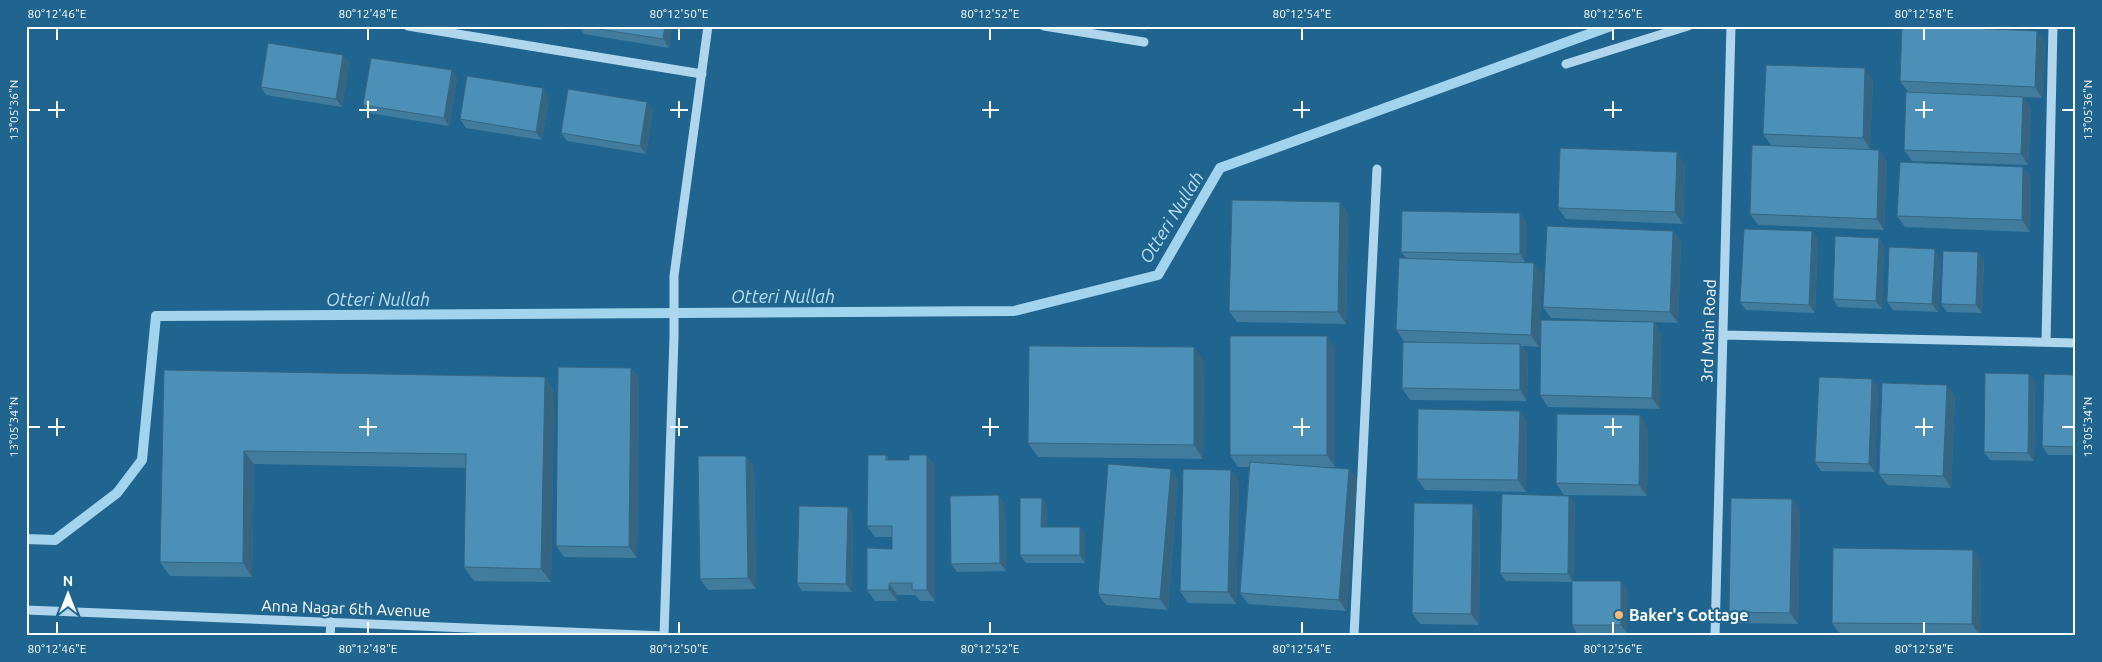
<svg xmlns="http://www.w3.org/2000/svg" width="2102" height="662" font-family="Ubuntu,sans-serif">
  <rect width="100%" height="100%" fill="#1f658f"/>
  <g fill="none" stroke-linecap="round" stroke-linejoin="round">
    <path stroke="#a2d4ee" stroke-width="10" d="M26,539L55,540L117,493L142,460L156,316L1014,311L1158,275L1220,168L1611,26"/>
    <path stroke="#afd6ed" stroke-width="9" d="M408,26L702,74
      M1044,26L1144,42
      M1566,64L1688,26
      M1723,335L2076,343
      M2046,342L2053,26
      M26,610L665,636
      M330,636L331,622
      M664,636L674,337V276L708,26
      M1354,636L1377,169
      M1715,636L1731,26"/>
  </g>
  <path fill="#417c9e" d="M536,26H564V30Z
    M579,26H672L669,48L584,34Z
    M1115,26H1147L1146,30Z
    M2045,42L2042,98L2023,97L2031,108L2028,165L1912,161L1904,150L1908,92L1900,81Z
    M343,55L349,63L342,107L266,95L261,87Z
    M457,78L449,126L369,113L363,105Z
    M1873,80L1870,149L1887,161L1884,230L1758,225L1750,214L1771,145L1763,134Z
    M549,96L542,140L466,128L460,119Z
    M647,102L653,110L646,154L567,141L561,133Z
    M1685,164L1683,224L1566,219L1558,208Z
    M2023,167L2031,178L2030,232L1905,227L1897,216Z
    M1340,202L1348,213L1346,324L1237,322L1229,311Z
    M1520,213L1526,221L1525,262H1503L1542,274L1539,347L1522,346L1528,355L1527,401L1410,400L1402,388L1438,343L1404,341L1396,330L1406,258L1401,252Z
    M1673,231L1681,242L1678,323L1654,322L1661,333L1660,409L1548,407L1540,395L1648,322L1551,318L1543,307Z
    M1812,231L1818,240L1815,313L1746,310L1740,302Z
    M1879,238L1884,246L1882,309L1838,307L1833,299Z
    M1978,252L1984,260L1982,313L1947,312L1941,304Z
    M1940,257L1938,312L1893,310L1887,302Z
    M1335,348V467H1316L1349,469L1357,480L1346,611L1248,604L1240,593L1249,467H1238L1230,455Z
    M1204,361L1203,459L1038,457L1028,443Z
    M631,368L639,379L637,558L564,557L556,546Z
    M164,370L545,377L554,391L551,582L474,581L464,567L466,468L254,464L252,577L170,576L160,562Z
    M2029,374L2035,382L2034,461L1990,460L1984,452Z
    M2076,375V455H2048L2042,446Z
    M1872,379L1878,387L1875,472L1821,471L1815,462Z
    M1947,385L1955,396L1951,488L1887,485L1879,474Z
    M1520,411L1527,423L1526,492L1425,490L1417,479Z
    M1648,427L1647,496L1564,495L1556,483Z
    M886,455L889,460H909L927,455L935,467V601H920L915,595H897V601H875L867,590L892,549V537H875L867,526Z
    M746,456L754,467L756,589L708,590L700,579Z
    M1171,469L1178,480L1168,610L1106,605L1098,594Z
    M1239,481L1236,604L1188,603L1180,591Z
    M1042,498L1047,506V527L1085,535V563H1026L1020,555Z
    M1005,503L1006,571L957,572L951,564Z
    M1575,504L1573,581H1621L1627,589V633H1577L1572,625V582L1506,581L1500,573Z
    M848,507L853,515L852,592L802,591L797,583Z
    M1800,510L1798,624L1736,623L1729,612Z
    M1480,515L1479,625L1420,624L1412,613Z
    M1973,550L1981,561L1980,636L1840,634L1832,623Z"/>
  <path fill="#356581" d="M665,26H672L669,48L663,39Z
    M2037,31L2045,42L2042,98L2035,87Z
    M343,55L349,63L342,107L336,99Z
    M1865,68L1873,80L1870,149L1863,138Z
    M452,70L457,78L449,126L444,118Z
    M543,88L549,96L542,140L536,132Z
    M2023,97L2031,108L2028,165L2021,154Z
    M647,102L653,110L646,154L640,146Z
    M1879,150L1887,161L1884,230L1877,219Z
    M1677,152L1685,164L1683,224L1675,212Z
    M2023,167L2031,178L2030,232L2022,220Z
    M1340,202L1348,213L1346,324L1338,312Z
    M1520,213L1526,221L1525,262L1520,254Z
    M1673,231L1681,242L1678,323L1670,312Z
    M1812,231L1818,240L1815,313L1809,305Z
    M1879,238L1884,246L1882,309L1876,301Z
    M1935,249L1940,257L1938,312L1932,304Z
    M1978,252L1984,260L1982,313L1976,305Z
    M1534,263L1542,274L1539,347L1531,335Z
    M1654,322L1661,333L1660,409L1652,398Z
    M1327,336L1335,348V467L1327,455Z
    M1520,344L1528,355L1527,401L1520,390Z
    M1194,347L1204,361L1203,459L1194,445Z
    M631,368L639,379L637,558L629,547Z
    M2029,374L2035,382L2034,461L2028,453Z
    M545,377L554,391L551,582L541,569Z
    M1872,379L1878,387L1875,472L1869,464Z
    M1947,385L1955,396L1951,488L1943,476Z
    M1520,411L1527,423L1526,492L1518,480Z
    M1640,415L1648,427L1647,496L1639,485Z
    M244,451L254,464L252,577L243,563Z
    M927,455L935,467V601L927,590Z
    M746,456L754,467L756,589L748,578Z
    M1171,469L1178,480L1168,610L1160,599Z
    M1349,469L1357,480L1346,611L1339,600Z
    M1231,470L1239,481L1236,604L1228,592Z
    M999,495L1005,503L1006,571L1000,563Z
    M1569,496L1575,504L1573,582L1568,574Z
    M1042,498L1047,506V535L1041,527Z
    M1792,499L1800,510L1798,624L1790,613Z
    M1473,504L1480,515L1479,625L1471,614Z
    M848,507L853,515L852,592L846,584Z
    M1080,527L1085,535V563L1080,555Z
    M1973,550L1981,561L1980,636L1972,624Z
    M1621,581L1627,589V633L1621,625Z
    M889,583L897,595V601L889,590Z"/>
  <path fill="#4c90b8" stroke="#356581" d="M579,26H665L663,39Z
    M1902,26H1923L2037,31L2035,87L1900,81Z
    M268,43L343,55L336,99L261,87Z
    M371,58L452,70L444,118L363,105Z
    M1766,65L1865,68L1863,138L1763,134Z
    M467,76L543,88L536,132L460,119Z
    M568,89L647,102L640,146L561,133Z
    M1906,92L2023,97L2021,154L1904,150Z
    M1752,145L1879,150L1877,219L1750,214Z
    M1560,148L1677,152L1675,212L1558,208Z
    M1900,162L2023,167L2022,220L1897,216Z
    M1232,200L1340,202L1338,312L1229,311Z
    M1402,211L1520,213V254L1401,252Z
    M1547,226L1673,231L1670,312L1543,307Z
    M1744,229L1812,231L1809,305L1740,302Z
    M1835,236L1879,238L1876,301L1833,299Z
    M1889,247L1935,249L1932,304L1887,302Z
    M1943,251L1978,252L1976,305L1941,304Z
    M1399,258L1534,263L1531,335L1396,330Z
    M1541,320L1654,322L1652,398L1540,395Z
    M1230,336H1327V455H1230Z
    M1403,342L1520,344V390L1402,388Z
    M1029,346L1194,347V445L1028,443Z
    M558,367L631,368L629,547L556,546Z
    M164,370L545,377L541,569L464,567L466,454L244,451L243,563L160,562Z
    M1985,373L2029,374L2028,453L1984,452Z
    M2044,374L2076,375V447L2042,446Z
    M1819,377L1872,379L1869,464L1815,462Z
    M1882,383L1947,385L1943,476L1879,474Z
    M1418,409L1520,411L1518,480L1417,479Z
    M1557,414L1640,415L1639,485L1556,483Z
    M868,455H886V460H909V455H927V590H912V583H889V590H867V548L892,549V526H867Z
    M698,456H746L748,578L700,579Z
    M1250,462L1349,469L1339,600L1240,593Z
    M1108,464L1171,469L1160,599L1098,594Z
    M1183,469L1231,470L1228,592L1180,591Z
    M1502,494L1569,496L1568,574L1500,573Z
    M999,495L1000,563L951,564L950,496Z
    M1020,498H1042L1041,527H1080V555H1020Z
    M1731,498L1792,499L1790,613L1729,612Z
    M1414,503L1473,504L1471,614L1412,613Z
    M799,506L848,507L846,584L797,583Z
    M1833,548L1973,550L1972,624L1832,623Z
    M1572,581H1621V625H1572Z"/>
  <path fill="none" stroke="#fff" stroke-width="2" d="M57,28V40M368,28V40M679,28V40M990,28V40M1302,28V40M1613,28V40M1924,28V40M57,101V118M368,101V118M679,101V118M990,101V118M1302,101V118M1613,101V118M1924,101V118M28,110H40M48,110H65M359,110H377M670,110H688M982,110H999M1293,110H1310M1604,110H1622M1915,110H1933M2062,110H2074M57,418V436M368,418V436M679,418V436M990,418V436M1302,418V436M1613,418V436M1924,418V436M28,427H40M48,427H65M359,427H377M670,427H688M982,427H999M1293,427H1310M1604,427H1622M1915,427H1933M2062,427H2074M57,622V634M368,622V634M679,622V634M990,622V634M1302,622V634M1613,622V634M1924,622V634"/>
  <circle fill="#fbb86f" stroke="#1f658f" stroke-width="2" cx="1619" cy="615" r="5"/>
  <g text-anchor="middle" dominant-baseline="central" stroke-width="4" stroke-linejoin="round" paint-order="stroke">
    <g font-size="16" fill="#fff" stroke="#1f658f">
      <text transform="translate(1708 331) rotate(-88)">3rd Main Road</text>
      <text transform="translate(346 608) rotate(2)">Anna Nagar 6th Avenue</text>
    </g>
    <g font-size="16" font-weight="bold" fill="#fff" stroke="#1f658f" text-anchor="start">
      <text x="1629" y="615">Baker's Cottage</text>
    </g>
    <g font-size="18" font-style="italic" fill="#bbdff4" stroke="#1f658f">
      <text transform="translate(1171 217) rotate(-58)">Otteri Nullah</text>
      <text x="783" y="296">Otteri Nullah</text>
      <text x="378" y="299">Otteri Nullah</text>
    </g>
  </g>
  <rect width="2102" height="662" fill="none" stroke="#1f658f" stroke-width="55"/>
  <g transform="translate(68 594)" stroke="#1f658f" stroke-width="4" paint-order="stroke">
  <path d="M0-4L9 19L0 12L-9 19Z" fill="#ffffff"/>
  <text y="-8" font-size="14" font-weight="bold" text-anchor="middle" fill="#ffffff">N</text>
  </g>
  <rect x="28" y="28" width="2046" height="606" fill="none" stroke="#fff" stroke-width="2"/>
  <g font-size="12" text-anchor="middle" fill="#fff">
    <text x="57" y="18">80°12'46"E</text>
    <text x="368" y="18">80°12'48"E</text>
    <text x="679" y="18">80°12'50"E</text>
    <text x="990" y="18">80°12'52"E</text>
    <text x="1302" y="18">80°12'54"E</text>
    <text x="1613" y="18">80°12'56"E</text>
    <text x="1924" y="18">80°12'58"E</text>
    <text transform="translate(14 110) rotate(-90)" y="4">13°05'36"N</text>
    <text transform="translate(2088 110) rotate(-90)" y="4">13°05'36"N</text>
    <text transform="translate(14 427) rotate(-90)" y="4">13°05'34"N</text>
    <text transform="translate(2088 427) rotate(-90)" y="4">13°05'34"N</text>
    <text x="57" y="653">80°12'46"E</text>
    <text x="368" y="653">80°12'48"E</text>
    <text x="679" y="653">80°12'50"E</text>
    <text x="990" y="653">80°12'52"E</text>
    <text x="1302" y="653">80°12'54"E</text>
    <text x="1613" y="653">80°12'56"E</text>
    <text x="1924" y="653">80°12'58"E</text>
  </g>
</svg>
